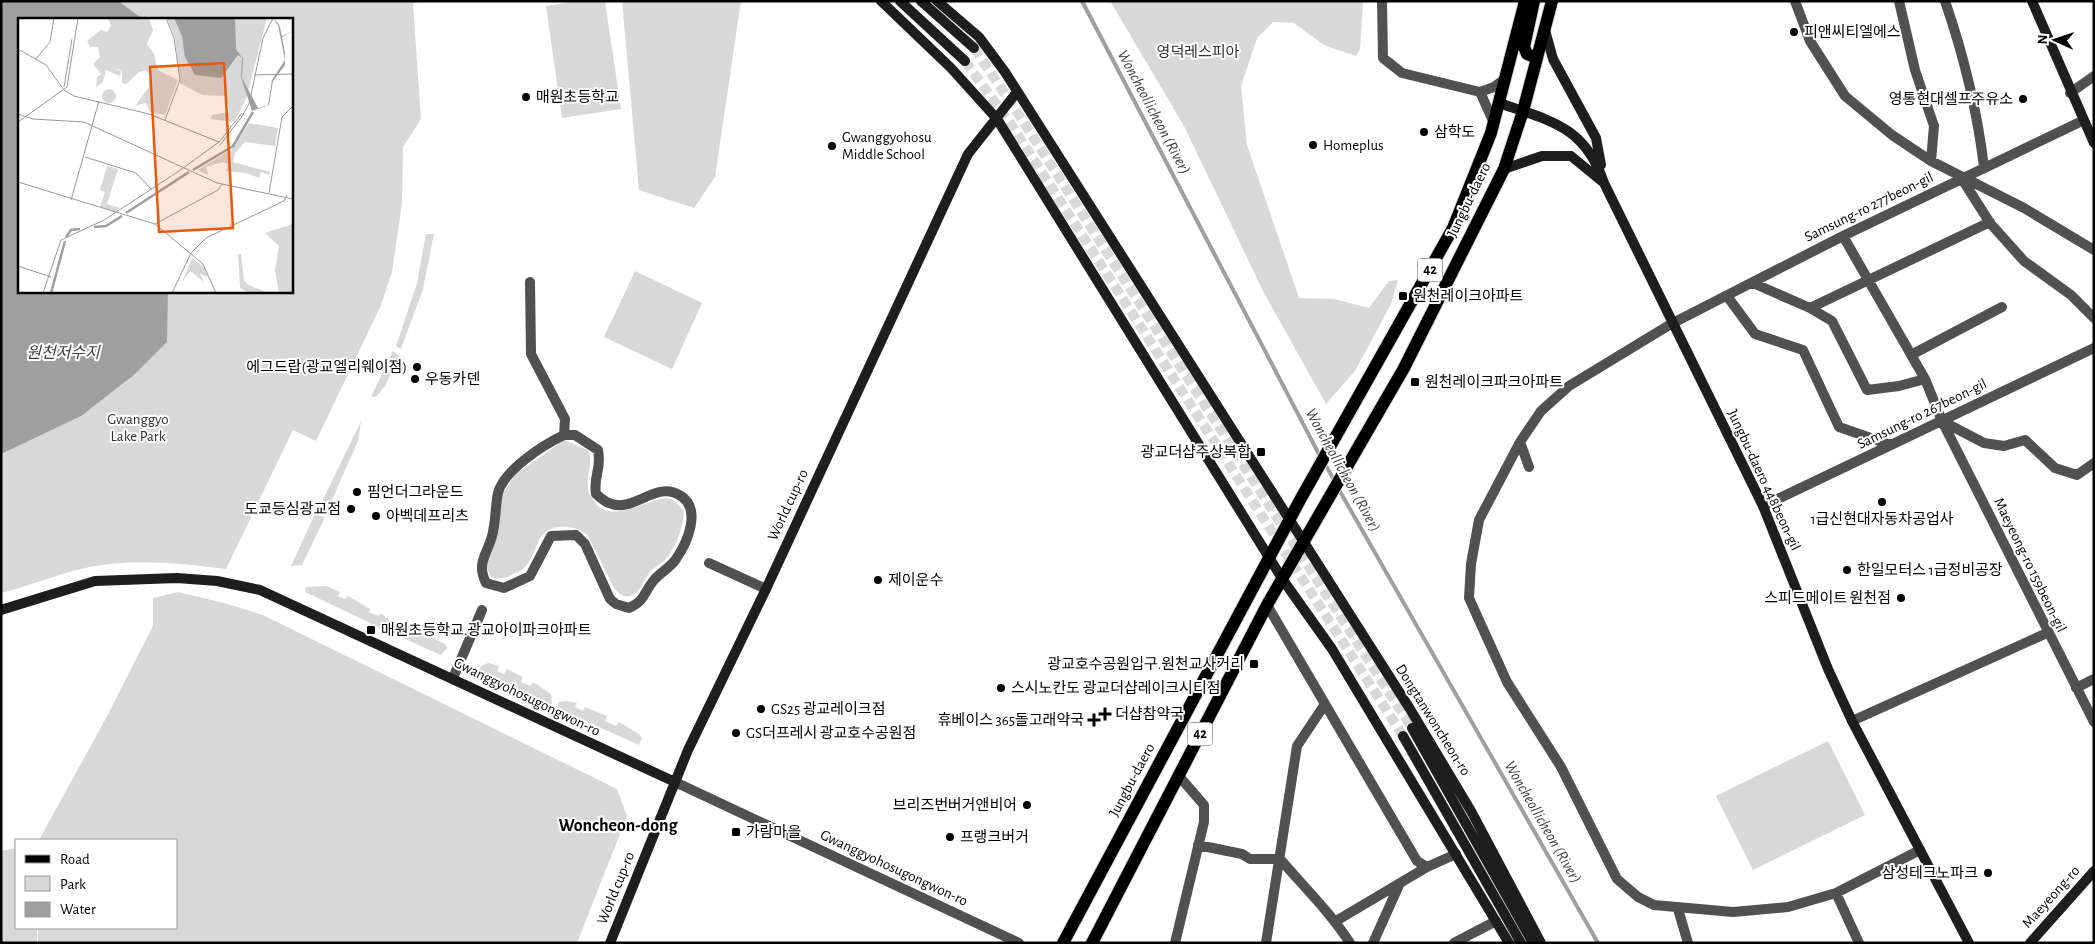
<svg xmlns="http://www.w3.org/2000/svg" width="2095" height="944" font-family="'Alegreya Sans','Noto Sans KR',sans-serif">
  <rect width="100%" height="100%" fill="#fff"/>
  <path fill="#d8d8d8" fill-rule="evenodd" d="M1,1H426L413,3L421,119L403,147L402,203L392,272L381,305L316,441L293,430L226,569C179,563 132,558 85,568C57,574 30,586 1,593ZM19,19H291V291H19Z
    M578,1H605L621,109L562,118L546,6Z
    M622,1H741L715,177L694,208L639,190Z
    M1110,1H1363L1360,49L1356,56L1324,45L1294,23L1273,22L1257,38L1241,86L1247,145L1299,298L1334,299L1369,308L1389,281L1398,280L1391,304L1355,371L1326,404L1264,293L1184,126Z
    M426,234H434L423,289L401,349L396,346L417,283Z
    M635,271L702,303L672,369L604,337Z
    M393,351L399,356L385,386L376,397H371Z
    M361,421L358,441L328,509L320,506Z
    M564,440L588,450C594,462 586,474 588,488C588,493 591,496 594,501C610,526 647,499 667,498L673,500L684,511C684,526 675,550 664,561C659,565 653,568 649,573C644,580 639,595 630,596C623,598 618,593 614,588L588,536C582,530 576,528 567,527C536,524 540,548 526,566C522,571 515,573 509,576C502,579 498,580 491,577L486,566L503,493L516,474Z
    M315,514L325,517L302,565L291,566Z
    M326,586L340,592L338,596L345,599L348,596L370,609L369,612L379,616L381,613L390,621L387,631L305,592L306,587Z
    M178,592L224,603L263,615L617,789L627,816L577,943H38V928H176V840H39L105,720L153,626V598Z
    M404,624L445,644L447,648L441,655L396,635L399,627Z
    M488,663L499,666L497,671L504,674L507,669L523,677L521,682L530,686L533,682L551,694L552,705L479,672L481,666Z
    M565,701L577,703L575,707L583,711L585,707L607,716L605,721L616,726L619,722L639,734L642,738L639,745L557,708L559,702Z
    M1828,741L1865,815L1753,870L1716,796Z
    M16,848V928H37V943H1V851Z"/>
  <path fill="#9f9f9f" d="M1,1H118L143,19H19V291H168L167,342L135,374L81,416L1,454Z"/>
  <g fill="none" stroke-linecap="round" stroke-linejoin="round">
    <path stroke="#9f9f9f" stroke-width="4" d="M1082,1L1321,458
      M1325,464L1335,482
      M1338,488L1598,943"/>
    <path stroke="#d9d9d9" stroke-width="10" stroke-dasharray="10 5" stroke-linecap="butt" d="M974,48L1021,118L1412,728
      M965,61L1012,126L1403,736"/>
    <defs>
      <path id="primary" d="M1534,1L1524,47L1527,54L1537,58
        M1063,943L1300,500L1453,228L1491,133L1525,1
        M1092,943L1267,605L1404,368L1504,169L1523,111L1552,1"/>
    </defs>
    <use href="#primary" stroke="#dbdbdb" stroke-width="14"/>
    <path stroke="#515151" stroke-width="10" d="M1382,1L1383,58L1402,73L1480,92
      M1795,1L1810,41L1845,96L1892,135L1931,161L2024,208L2094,250
      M1899,1L1915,70L1934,126L1931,161
      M1945,1C1964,56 1977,109 1984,167
      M1480,92L1494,123
      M1480,92L1494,87L1506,78
      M2070,93L2094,76
      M1962,179L1990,223L2024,261L2071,295L2094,318
      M1843,236L1925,379L1942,421L2094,722
      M530,282L531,354L565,419L564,435
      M1753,283L1810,308L1832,321L1867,390L1899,386L1925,379
      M1727,296L1755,334L1803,350L1839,427L1891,445
      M1810,308L1990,222
      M1911,355L2002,307
      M1942,421L1984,443L2004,446L2025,440L2055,468L2077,475L2094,463
      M564,435H575L598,450C602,470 593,475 596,494C600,497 604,501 609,503C634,514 656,479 681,496C702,510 687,543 676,559C671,567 661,572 654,580C643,593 646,600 629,608L616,604L610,599L585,544L576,535L551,536L530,576L504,588L486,583C476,563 487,555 492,536C496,522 495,507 498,493C504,470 543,445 564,435Z
      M1520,442L1479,520L1471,564L1469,598L1507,682L1561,767L1617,879L1638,897L1654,905L1733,912L1788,907L1836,893L1920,850
      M1529,467L1520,442L1541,411L1569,386L1671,324L1843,236L2082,121
      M1763,506L2094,348
      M709,563L766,589
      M1267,605L1417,861L1427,867
      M453,678L482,610
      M2076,688L2094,679
      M1852,721L2047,633
      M675,782L1019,943
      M1198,845L1242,854L1250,859H1280C1304,887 1330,912 1350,943
      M1836,893L1859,943
      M1678,909L1688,943
      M1336,921L1427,867L1456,854
      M1175,943L1204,822V805L1178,775
      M1266,943L1297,746L1325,704
      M1373,943L1400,883
      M1454,943L1496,921"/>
    <path stroke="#1e1e1e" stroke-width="10" d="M881,1L951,68L997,119L1283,580L1332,649L1509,943
      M900,1L965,61
      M921,1L974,48
      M937,1L979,37L1005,72L1410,709L1471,811L1541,943
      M2032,1L2094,143
      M1545,30L1553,59L1596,138L1601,165
      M1499,103C1551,121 1585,126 1604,183L1763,506L1828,669L1852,721L1969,943
      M1504,169L1542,156H1571L1604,183
      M1,610L95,581L177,578L217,581L260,590L675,782
      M1412,728L1533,943
      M1403,736L1521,943
      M610,943L688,750L766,589L968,154L1017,92
      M2030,943L2094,871"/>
    <use href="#primary" stroke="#000" stroke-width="12"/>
  </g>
  <g fill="#000" stroke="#fff" stroke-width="2">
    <circle cx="1794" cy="32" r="5"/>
    <circle cx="526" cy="97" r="5"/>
    <circle cx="2023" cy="99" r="5"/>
    <circle cx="1424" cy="132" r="5"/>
    <circle cx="1313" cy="145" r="5"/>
    <circle cx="832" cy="146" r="5"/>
    <rect x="1398" y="291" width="10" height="10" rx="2.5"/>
    <circle cx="417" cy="367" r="5"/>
    <circle cx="415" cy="379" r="5"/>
    <rect x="1410" y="377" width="10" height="10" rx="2.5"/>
    <rect x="1256" y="447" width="10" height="10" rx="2.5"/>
    <circle cx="357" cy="492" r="5"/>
    <circle cx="1882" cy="502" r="5"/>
    <circle cx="351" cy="509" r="5"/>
    <circle cx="376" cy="516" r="5"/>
    <circle cx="1847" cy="570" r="5"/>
    <circle cx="878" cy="580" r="5"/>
    <circle cx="1901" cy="598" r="5"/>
    <rect x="366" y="625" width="10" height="10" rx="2.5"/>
    <rect x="1249" y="659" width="10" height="10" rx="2.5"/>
    <circle cx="1001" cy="688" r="5"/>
    <circle cx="761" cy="709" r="5"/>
    <path d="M1102.5 706.5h5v5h5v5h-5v5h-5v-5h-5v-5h5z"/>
    <path d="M1091.5 712.5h5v5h5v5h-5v5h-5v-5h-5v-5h5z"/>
    <circle cx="736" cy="733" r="5"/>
    <circle cx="1027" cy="805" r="5"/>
    <rect x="731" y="827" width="10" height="10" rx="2.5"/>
    <circle cx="950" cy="837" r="5"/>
    <circle cx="1988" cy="873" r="5"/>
  </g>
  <g text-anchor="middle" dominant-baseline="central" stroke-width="4" stroke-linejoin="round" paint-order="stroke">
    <g fill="#fff" stroke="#4c4c4c" stroke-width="1">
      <rect x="1417.5" y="258.5" width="25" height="23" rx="4"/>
      <rect x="1187.5" y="722.5" width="25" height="23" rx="4"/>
    </g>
    <g font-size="14" font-weight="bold" fill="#000">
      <text x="1430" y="270">42</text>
      <text x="1200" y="734">42</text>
    </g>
    <g font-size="15" fill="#000" stroke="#fff" text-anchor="start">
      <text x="1804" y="32">피앤씨티엘에스</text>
      <text x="536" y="97">매원초등학교</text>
      <text x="2013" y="99" text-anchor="end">영통현대셀프주유소</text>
      <text x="1434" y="132">삼학도</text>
      <text x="842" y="137">Gwanggyohosu<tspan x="842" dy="17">Middle School</tspan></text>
      <text x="1323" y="145">Homeplus</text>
      <text x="1413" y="296">원천레이크아파트</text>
      <text x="407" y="367" text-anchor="end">에그드랍(광교엘리웨이점)</text>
      <text x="425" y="379">우동카덴</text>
      <text x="1425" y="382">원천레이크파크아파트</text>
      <text x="1251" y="452" text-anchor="end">광교더샵주상복합</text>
      <text x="367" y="492">핌언더그라운드</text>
      <text x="341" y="509" text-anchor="end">도쿄등심광교점</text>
      <text x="386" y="516">아벡데프리츠</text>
      <text x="1882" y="519" text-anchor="middle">1급신현대자동차공업사</text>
      <text x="1857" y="570">한일모터스 1급정비공장</text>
      <text x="888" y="580">제이운수</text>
      <text x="1891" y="598" text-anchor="end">스피드메이트 원천점</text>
      <text x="381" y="630">매원초등학교.광교아이파크아파트</text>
      <text x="1244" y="664" text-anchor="end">광교호수공원입구.원천교사거리</text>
      <text x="1011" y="688">스시노칸도 광교더샵레이크시티점</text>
      <text x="771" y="709">GS25 광교레이크점</text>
      <text x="1115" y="714">더샵참약국</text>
      <text x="1084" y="720" text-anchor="end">휴베이스 365돌고래약국</text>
      <text x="746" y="733">GS더프레시 광교호수공원점</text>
      <text x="1017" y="805" text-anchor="end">브리즈번버거앤비어</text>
      <text x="746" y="832">가람마을</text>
      <text x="960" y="837">프랭크버거</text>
      <text x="1978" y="873" text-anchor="end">삼성테크노파크</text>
    </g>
    <g font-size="15" fill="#2f2f2f" stroke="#fff">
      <text x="1198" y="52">영덕레스피아</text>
      <text x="138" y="419">Gwanggyo<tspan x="138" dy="17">Lake Park</tspan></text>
    </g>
    <g font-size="15" fill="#000" stroke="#fff">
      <text transform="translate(1469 200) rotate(-64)">Jungbu-daero</text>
      <text transform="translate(1869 207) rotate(-26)">Samsung-ro 277beon-gil</text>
      <text transform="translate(1922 414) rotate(-26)">Samsung-ro 267beon-gil</text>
      <text transform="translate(1764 480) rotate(65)">Jungbu-daero 448beon-gil</text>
      <text transform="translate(788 505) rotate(-65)">World cup-ro</text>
      <text transform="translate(2030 565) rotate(64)">Maeyeong-ro 159beon-gil</text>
      <text transform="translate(527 697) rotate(26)">Gwanggyohosugongwon-ro</text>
      <text transform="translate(1433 720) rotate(58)">Dongtanwoncheon-ro</text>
      <text transform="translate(1132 780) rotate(-62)">Jungbu-daero</text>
      <text transform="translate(894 868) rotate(25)">Gwanggyohosugongwon-ro</text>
      <text transform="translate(616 888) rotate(-68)">World cup-ro</text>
      <text transform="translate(2051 897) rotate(-48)">Maeyeong-ro</text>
    </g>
    <g font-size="16" font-style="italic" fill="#404040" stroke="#fff">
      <text transform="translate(1154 112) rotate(62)">Woncheollicheon (River)</text>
      <text x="63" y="353">원천저수지</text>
      <text transform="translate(1343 470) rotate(61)">Woncheollicheon (River)</text>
      <text transform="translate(1543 822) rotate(60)">Woncheollicheon (River)</text>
    </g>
    <g font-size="18" font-weight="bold" fill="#000" stroke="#fff">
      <text x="618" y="826">Woncheon-dong</text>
    </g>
  </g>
  <g transform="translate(18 18)">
    <rect width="275" height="275" fill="#fff"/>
    <path d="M90,0H131L135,12L129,26L136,36L140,52L160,62L147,97L132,94L128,85L117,88L131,69L132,58L128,52L121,54L108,66L104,65V52L94,50L103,53L102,58L88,52L85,64L78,69L79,59L83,56L75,46L82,39L80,29H72L69,23L83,12L89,14L93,8ZM149,0H249L228,81L216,104L193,101L194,97L211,94L208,78L184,77L162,65L157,20ZM84 78a7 7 0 1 1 14 0a7 7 0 1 1-14 0ZM231,105L260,110L257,128L227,124L217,135L215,144L252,154V157L243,154L241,160L228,155L208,153L210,146L205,144L188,149L190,157L180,152L214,131ZM89,148L100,151L89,186L102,190L98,194L82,189L87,174L82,172ZM275,206V275H261L257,252L261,228L247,215ZM220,236H223L226,262L230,267L252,275H231L222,270ZM174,240L187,250L190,259L182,256L186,264L172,253L164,264Z" fill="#d8d8d8"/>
    <path d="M156,0L217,1L218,31L225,41L224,60L240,90L250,87L254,62L267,42L260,7L255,0L261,6L264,18L275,13L264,19L267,35V47L255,63L251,87L234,93L223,59L224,40L220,37L203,60L177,57L167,39L164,18Z" fill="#9f9f9f"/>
    <path fill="none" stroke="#9f9f9f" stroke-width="2.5" d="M175,152L215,128L235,94M108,195L171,154M76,209L88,208L104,198M48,219L53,212L62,211M33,275L47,223"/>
    <path fill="none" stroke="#999" stroke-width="1" d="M0,31L28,47L46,72L56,78L131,96L201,124M18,41L32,24L36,0M236,57L275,56M46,69L54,21M0,96L15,101L66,104L199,165L275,181M224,98L231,86L245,20L255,0M147,102L162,62L156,20L148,0M0,104L49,69L60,0M202,127L226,96M67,139L118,155L134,172M0,164L137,206L185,246L198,275M251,175L264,99L275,88M53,182L81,83M137,206L200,172L204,166M0,248L33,259M25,275L43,222L86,202L161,153L201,124L224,95M154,275L173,235L188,220L266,183L269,177"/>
    <path fill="#e8590c" fill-opacity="0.15" stroke="#e8590c" stroke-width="2.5" d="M206,45L215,210L141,214L132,49Z"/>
    <rect width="275" height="275" fill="none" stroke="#000" stroke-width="2.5"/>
  </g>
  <rect width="2095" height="944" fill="none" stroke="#000000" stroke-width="5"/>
  <rect x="15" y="839" width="162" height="90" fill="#ffffff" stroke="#999999"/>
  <rect x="25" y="855" width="25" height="8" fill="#000000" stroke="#999999"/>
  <text x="60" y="864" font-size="15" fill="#000000">Road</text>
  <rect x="25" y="876" width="25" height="15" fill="#d8d8d8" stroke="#999999"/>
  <text x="60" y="889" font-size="15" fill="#000000">Park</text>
  <rect x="25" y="902" width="25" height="15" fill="#9f9f9f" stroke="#999999"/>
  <text x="60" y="914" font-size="15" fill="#000000">Water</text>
  <g transform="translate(2055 40) rotate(273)" stroke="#ffffff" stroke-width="4" paint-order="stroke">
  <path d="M0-4L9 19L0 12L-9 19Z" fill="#000000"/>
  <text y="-8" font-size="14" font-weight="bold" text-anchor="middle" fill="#000000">N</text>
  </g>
</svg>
